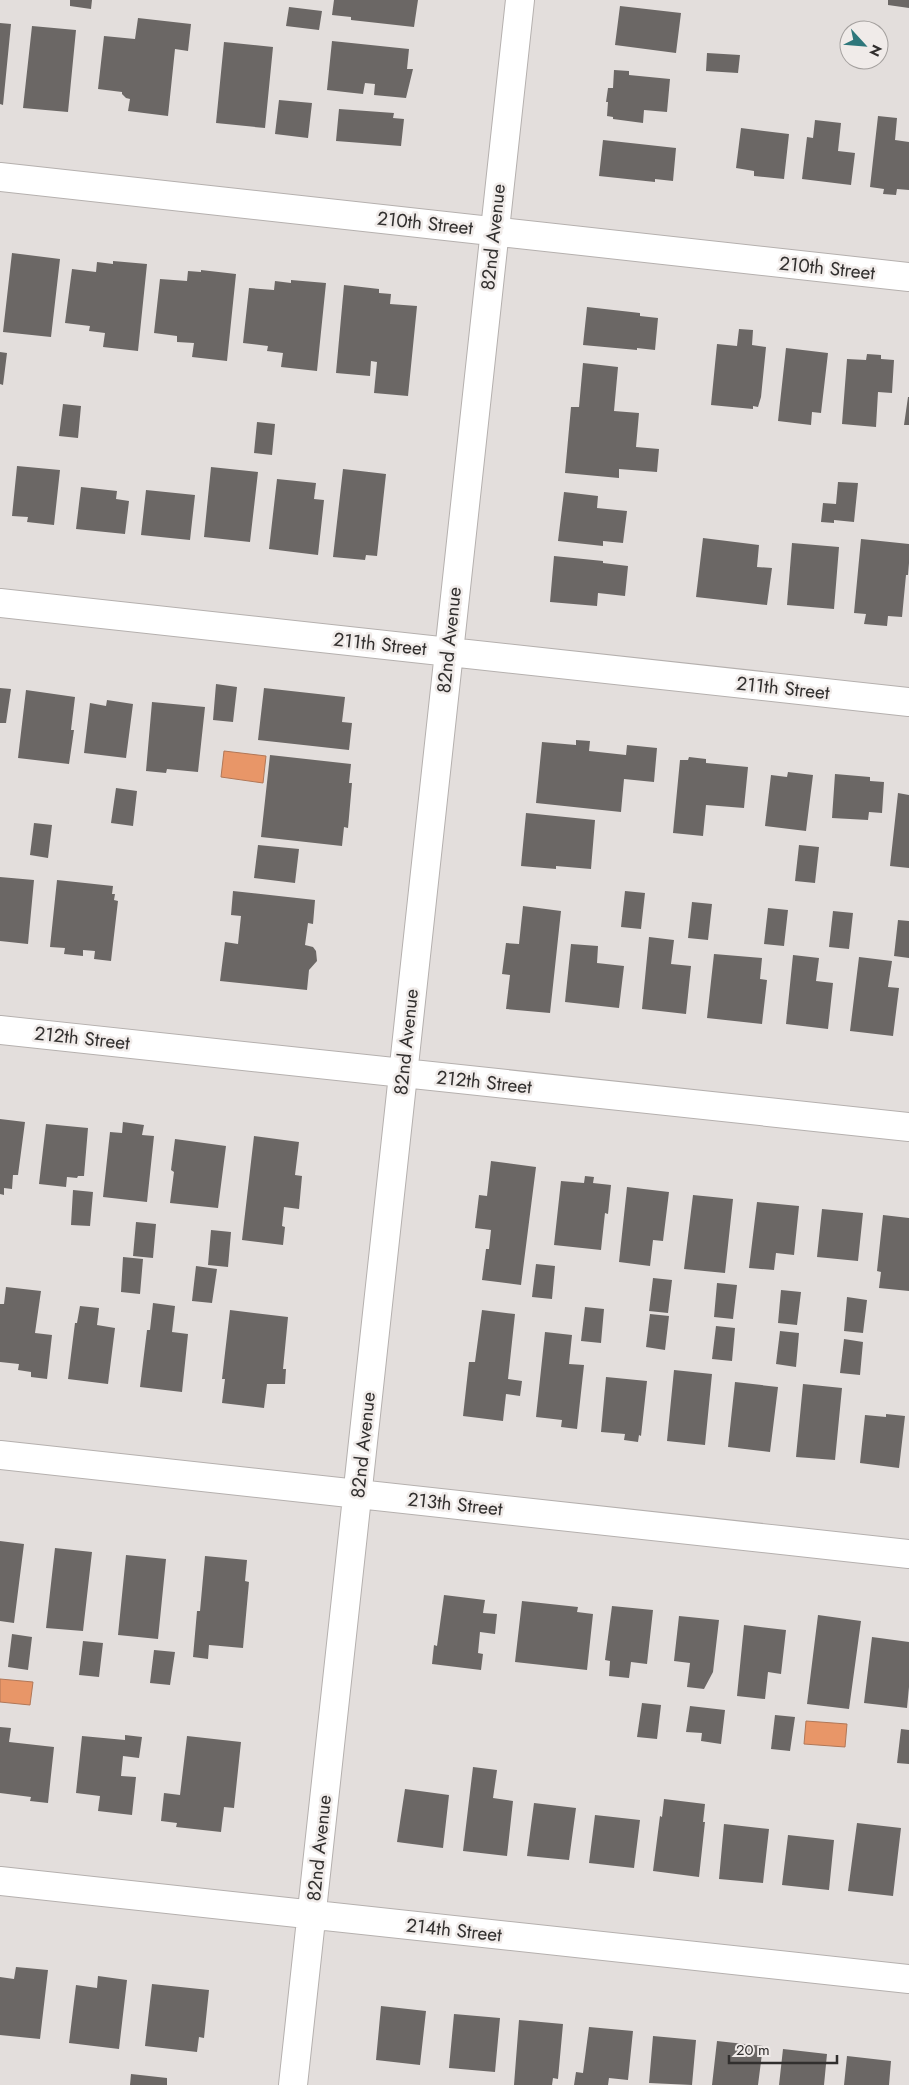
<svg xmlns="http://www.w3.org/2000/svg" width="909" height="2085" font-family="Jost,sans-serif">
  <rect width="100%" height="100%" fill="#e3dedc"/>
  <path fill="#e89668" stroke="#b17757" d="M224,751L266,756L263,783L221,777Z
    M0,1679L33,1682L30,1705L0,1702Z
    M806,1721L847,1724L845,1747L804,1744Z"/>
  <path fill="#6b6765" d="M70,0H92L91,9L70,6Z
    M334,0H418L414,27L351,20V17L332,15Z
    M888,0H909V8L888,5Z
    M620,6L681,13L676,53L615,45Z
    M289,7L322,11L319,30L286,26Z
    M138,18L191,24L188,51L175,49L168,116L128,111L130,99L126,98L122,94V92L98,89L104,36L135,39Z
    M0,23L11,24L3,105L0,104Z
    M32,26L76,30L68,112L23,108Z
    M332,41L409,49L407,69H413L406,98L374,95L375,84L365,83L363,94L327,90Z
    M224,42L273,47L265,128L216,123Z
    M707,53L740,55L738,73L706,71Z
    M614,70L629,71V75L670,79L667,112L644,110L643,123L613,119V117L607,116L608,102H606L608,88H613Z
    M279,100L312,103L308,138L275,134Z
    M339,109L394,113L393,118L404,119L401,146L336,141Z
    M878,116L897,118L895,140L909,142V190L897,189L896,195L883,194L884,189L870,187Z
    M815,120L841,123L838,151L855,153L851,185L802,179L807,137L813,138Z
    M741,128L789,134L784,179L754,176V171L736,168Z
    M603,140L676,148L673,181L655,179V182L599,176Z
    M12,253L60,259L51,337L3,332Z
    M113,261L147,264L138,351L103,347L105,333L89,331L90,326L65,323L72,269L96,272L97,262L113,264Z
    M201,270L236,274L227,361L192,357L194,343L177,342V336L154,333L160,279L187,281L188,271L201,272Z
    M291,280L326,283L317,371L281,367L283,353L267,351L268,346L243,343L249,288L274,290L275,281L291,283Z
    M344,285L379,289V293L391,294L390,304L417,306L408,396L374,393L377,362L371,361L370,376L336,373Z
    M587,307L640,313V316L658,318L655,350L637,348V350L583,345Z
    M739,329L753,330L752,345L766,347L761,397L758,407L753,406V409L711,405L717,344L737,346Z
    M786,348L828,353L821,413L812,412L811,425L778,421Z
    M0,352L7,353L3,385L0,384Z
    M867,354L881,355V359L894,360L892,393L878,392L876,427L842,424L847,359L866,360Z
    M583,363L618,367L614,411L639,413L636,447L659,449L657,472L619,469V478L565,473L571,407H579Z
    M908,397H909V425H904Z
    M63,404L81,406L78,438L59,436Z
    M257,422L275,424L272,455L254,453Z
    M17,466L60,470L54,525L27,522L28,517L12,516Z
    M211,467L258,472L250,542L204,537Z
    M343,469L386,474L377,556L366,555L365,560L333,557Z
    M277,479L316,483L314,499L324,500L318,555L269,549Z
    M838,482L858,483L854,522L834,520V523L821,522L823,503L836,504Z
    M81,487L117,491L116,499L129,501L125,534L76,529Z
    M146,490L195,495L190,540L141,535Z
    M564,492L598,496L597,508L627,511L623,543L603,541V546L558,541Z
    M703,538L759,545L757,567L772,568L767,605L696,597Z
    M861,539L909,544V563L908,575H906L902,617L888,616L887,626L864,624L866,614L854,613Z
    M792,543L839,547L834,609L787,605Z
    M554,556L603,561V563L628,566L625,596L598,593L597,606L550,602Z
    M216,684L237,687L233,722L213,720Z
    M0,688L11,689L6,723H0Z
    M264,688L345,697L342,722L352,723L349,750L258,740Z
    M26,690L75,697L71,730H74L69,764L18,758Z
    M107,700L133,704L126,758L84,753L90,703L106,706Z
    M152,702L205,707L198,772L167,769L166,773L146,771Z
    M576,740L590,741L589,751L626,755L627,745L657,748L654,782L624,779L621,812L536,803L542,742L576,745Z
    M270,755L351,764L349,783H352L348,828L344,827L342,846L261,837Z
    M689,757L706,759V763L748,767L744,808L706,805L703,836L673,833L680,760H688Z
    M788,772L813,775L806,831L765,826L771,775L787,777Z
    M835,774L870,777V781L884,782L882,813L869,812L868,820L832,818Z
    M116,788L137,791L133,826L111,823Z
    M898,793L909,795V868L890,866Z
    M526,813L595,820L591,869L556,866V869L521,866Z
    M34,823L52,825L48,858L30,855Z
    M258,845L299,849L295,883L254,878Z
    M799,845L819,847L815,883L795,881Z
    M0,877L34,880L28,944L0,941Z
    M57,880L113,886L112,894H115L114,900L118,901L111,961L94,959L95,951L83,950V956L64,954L65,948L50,947Z
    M233,891L315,900L313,924L308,923L305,945L313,947L316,951L317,961L309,970L307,990L220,981L225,942L238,944L241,916L231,915Z
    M625,891L645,893L641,929L621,927Z
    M692,902L712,904L708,940L688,938Z
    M523,906L561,911L550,1013L506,1009L510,975L502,974L506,943L519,944Z
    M768,908L788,910L784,946L764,944Z
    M833,911L853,913L849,949L829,947Z
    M898,920L909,921V958L894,956Z
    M649,937L674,940L671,964L691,966L686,1014L642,1009Z
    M571,944L598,946L597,963L624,966L619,1008L565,1002Z
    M714,954L762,958L760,979L767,980L762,1024L707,1018Z
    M793,955L819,958L816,981L833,983L828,1029L786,1024Z
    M859,957L892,961L888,987L899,988L893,1036L850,1031Z
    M0,1119L25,1122L18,1175H13L12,1189L4,1188V1195L0,1194Z
    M123,1122L144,1125L142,1135L154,1136L147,1202L103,1197L110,1132L122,1133Z
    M46,1124L88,1128L84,1176H78L77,1178L67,1177L66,1187L39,1184Z
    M254,1136L299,1142L295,1175L302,1176L299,1209L284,1207L282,1226L285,1227L283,1245L242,1240Z
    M175,1139L226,1146L218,1208L170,1203L174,1172L171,1170Z
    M491,1161L536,1167L521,1285L482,1280L486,1249H489L491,1230L475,1228L479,1195L487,1196Z
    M585,1176L594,1177L593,1183L611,1185L608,1214L605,1213L601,1250L554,1245L561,1181L584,1183Z
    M627,1187L669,1192L663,1241L653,1240L650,1266L619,1262Z
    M73,1190L93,1192L90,1226L71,1225Z
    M693,1195L733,1199L725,1273L684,1269Z
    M757,1202L799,1206L794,1255L776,1253L774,1270L749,1268Z
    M822,1209L863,1213L858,1261L817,1257Z
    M883,1215L909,1218V1291L879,1288L881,1272L877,1271Z
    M136,1222L156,1224L153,1258L133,1256Z
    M211,1230L231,1232L228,1267L208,1265Z
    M123,1257L143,1259L140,1294L121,1292Z
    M536,1264L555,1266L552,1299L532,1297Z
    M196,1266L217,1269L212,1303L192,1301Z
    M653,1278L672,1280L668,1313L649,1311Z
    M717,1283L737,1285L733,1319L714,1317Z
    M6,1287L41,1291L35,1333L52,1335L47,1379L31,1377V1372L18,1370L19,1364L0,1362V1304H4Z
    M781,1290L801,1292L797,1325L778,1323Z
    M847,1297L867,1300L863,1333L844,1331Z
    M153,1303L175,1306L172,1332L188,1334L182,1392L140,1387L147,1330H150Z
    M80,1306L99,1308L97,1325L115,1328L108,1384L68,1379L75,1323H77Z
    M585,1307L604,1309L601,1343L581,1341Z
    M230,1310L288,1317L283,1369H286L285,1384H267L264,1408L222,1403L225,1379H222Z
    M482,1310L515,1314L508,1379L522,1381L520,1396L506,1394L503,1421L463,1416L469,1362H475Z
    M650,1314L669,1316L665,1350L646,1347Z
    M716,1326L735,1328L732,1361L712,1359Z
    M780,1331L799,1333L796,1367L776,1364Z
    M545,1332L572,1335L569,1364L584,1365L577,1429L561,1427L562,1420L536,1417Z
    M844,1339L863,1342L860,1375L840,1373Z
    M674,1370L712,1374L705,1445L667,1441Z
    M606,1377L647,1381L641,1436L639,1435L638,1442L624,1440L625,1434L601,1432Z
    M735,1382L778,1387L770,1452L728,1447Z
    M803,1384L842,1388L835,1460L796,1457Z
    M886,1414L905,1416L899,1468L860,1463L865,1415L886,1417Z
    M0,1541L24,1544L14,1623L0,1621Z
    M55,1548L92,1552L83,1631L46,1628Z
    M126,1555L166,1559L158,1639L118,1635Z
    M205,1556L247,1560L245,1581L249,1582L243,1648L209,1645L208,1659L193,1657L197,1611H200Z
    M444,1595L485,1600L483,1613L497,1614L495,1634L480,1632L478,1653L483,1654L481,1670L432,1664L434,1645L437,1646Z
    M522,1601L578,1607L577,1612L593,1614L587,1670L515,1662Z
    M612,1606L653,1610L647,1664L631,1662L629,1678L609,1676L610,1661L605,1660Z
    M818,1615L861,1621L849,1709L807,1704Z
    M679,1616L719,1620L713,1672L704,1689L687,1687L690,1663L674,1661Z
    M744,1625L786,1630L781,1674L768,1672L765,1699L737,1696Z
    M12,1634L32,1637L28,1670L8,1667Z
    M872,1637L909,1642V1687L907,1708L864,1703Z
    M83,1641L103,1643L99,1677L79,1675Z
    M154,1650L175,1652L170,1685L150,1683Z
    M642,1703L661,1705L657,1739L637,1737Z
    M690,1706L725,1710L721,1744L701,1741L702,1733L686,1732Z
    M775,1715L795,1717L790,1751L771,1749Z
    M0,1727L11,1728L9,1742L54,1747L48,1803L30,1801L31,1797L0,1793Z
    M901,1729L909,1730V1764L897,1763Z
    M125,1735L142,1737L139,1758L123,1756L121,1776L136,1777L132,1815L98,1811L100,1796L76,1793L82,1736L125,1740Z
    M187,1736L241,1742L234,1808L224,1807L221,1832L176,1827L177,1823L161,1821L164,1793L180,1795Z
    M473,1767L497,1770L493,1798L513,1801L507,1856L463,1851Z
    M405,1789L449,1795L443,1848L397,1842Z
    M664,1799L705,1804L703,1822H705L699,1877L653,1871L660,1816L662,1817Z
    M534,1803L576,1808L569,1860L527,1856Z
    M595,1815L640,1820L634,1868L589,1863Z
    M857,1823L901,1828L893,1896L848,1891Z
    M724,1824L769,1829L763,1883L719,1879Z
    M788,1835L834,1840L829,1890L782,1885Z
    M16,1967L48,1970L40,2039L0,2035V1977L14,1979Z
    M98,1976L127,1980L119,2049L69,2043L76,1985L97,1988Z
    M152,1984L209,1990L204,2038L199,2037L197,2052L145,2046Z
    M381,2006L426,2011L420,2065L376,2060Z
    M454,2014L500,2018L495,2072L449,2068Z
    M519,2020L563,2024L558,2079L553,2078L552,2085H514Z
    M589,2027L633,2031L628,2080L609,2078L608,2085H574L576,2072L583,2073Z
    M653,2036L696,2040L692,2085L649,2083Z
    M717,2041L763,2046L758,2085H712Z
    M783,2049L827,2054L824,2085H779Z
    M847,2056L891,2061L889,2085H844Z
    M131,2074L167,2078V2085H130Z"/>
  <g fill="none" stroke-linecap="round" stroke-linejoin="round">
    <defs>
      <path id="minor" d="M0,177L909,277
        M0,603L909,702
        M0,1030L909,1127
        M0,1455L909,1554
        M0,1881L909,1979
        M293,2085L520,0"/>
    </defs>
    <use href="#minor" stroke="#b5b0ae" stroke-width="30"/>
    <use href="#minor" stroke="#fff" stroke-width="28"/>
  </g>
  <g text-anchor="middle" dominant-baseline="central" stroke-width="5" stroke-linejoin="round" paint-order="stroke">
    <g font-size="19" fill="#312f2e" stroke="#f0ebe9">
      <text transform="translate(425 223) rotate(6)">210th Street</text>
      <text transform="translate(493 237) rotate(-84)">82nd Avenue</text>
      <text transform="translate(827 268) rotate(6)">210th Street</text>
      <text transform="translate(449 640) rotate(-84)">82nd Avenue</text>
      <text transform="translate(380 644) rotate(6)">211th Street</text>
      <text transform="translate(783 688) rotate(6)">211th Street</text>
      <text transform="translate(82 1038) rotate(6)">212th Street</text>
      <text transform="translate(406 1042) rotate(-84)">82nd Avenue</text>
      <text transform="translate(484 1082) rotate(6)">212th Street</text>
      <text transform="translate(363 1445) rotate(-84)">82nd Avenue</text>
      <text transform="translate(455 1504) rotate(6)">213th Street</text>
      <text transform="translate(319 1848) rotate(-84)">82nd Avenue</text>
      <text transform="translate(454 1930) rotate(6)">214th Street</text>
    </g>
  </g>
  <g transform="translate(864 45) rotate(116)"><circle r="24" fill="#f0ebe9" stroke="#a4a09e"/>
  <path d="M0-4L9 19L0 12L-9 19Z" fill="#2e777b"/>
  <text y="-8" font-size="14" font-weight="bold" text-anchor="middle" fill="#312f2e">N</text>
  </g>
  <path d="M729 2055v8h108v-8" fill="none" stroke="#312f2e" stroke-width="2.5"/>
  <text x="736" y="2055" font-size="15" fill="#312f2e" stroke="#f0ebe9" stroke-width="4" paint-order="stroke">20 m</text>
</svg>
